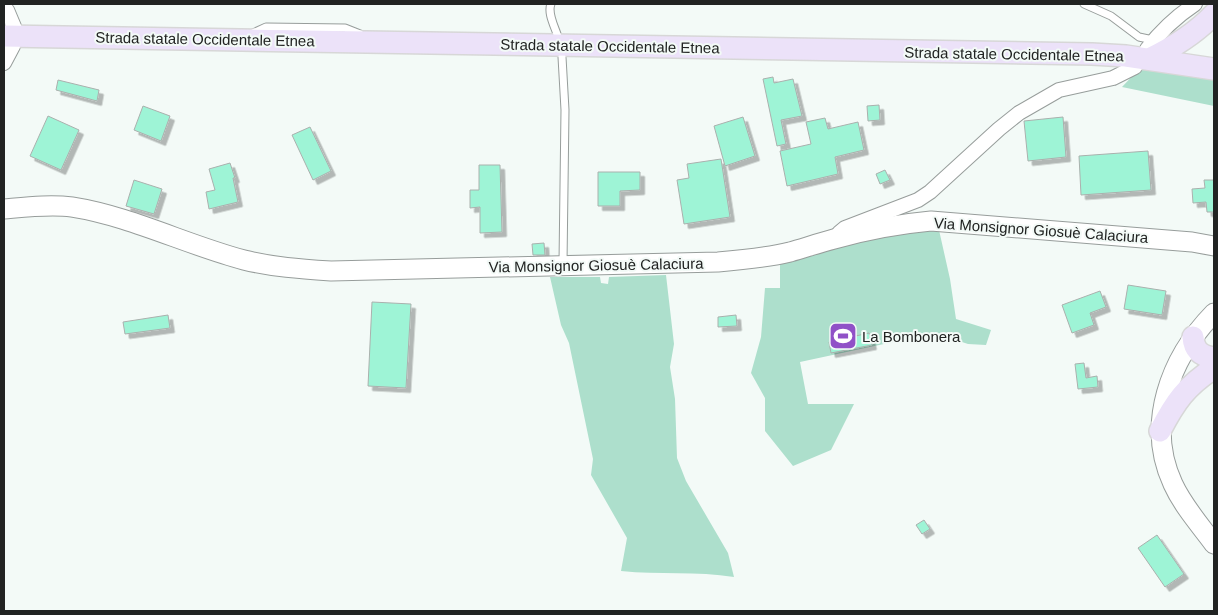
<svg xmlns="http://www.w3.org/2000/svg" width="1218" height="615" font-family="Helvetica,sans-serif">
  <defs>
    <filter id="shadow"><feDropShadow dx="4.5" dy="4.5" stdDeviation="0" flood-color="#0004"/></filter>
  </defs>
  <rect width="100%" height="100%" fill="#f3faf7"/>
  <path fill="#addfcc" d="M1140,68L1214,78V106L1122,87Z
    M939,230L950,279L956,319L991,330L986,345L968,344L935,333L800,362L808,404H854L831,450L793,466L765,431V398L751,373L761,337L765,288H780V262L876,236Z
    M666,275L674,344L670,367L675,399L677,458L686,481L728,553L734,577C697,571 659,575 621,571L627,538L591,475L593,459L569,343L561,325L550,277H600L601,283L608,284L609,277Z"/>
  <path fill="#9ef4d6" stroke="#aab0ad" filter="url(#shadow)" d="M773,77L774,83L793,79L802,116L781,120L786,144L777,146L763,79Z
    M58,80L99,90L97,101L56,90Z
    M879,105L880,120L868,121L867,106Z
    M143,106L170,116L161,141L134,130Z
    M48,116L79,130L61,170L30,156Z
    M743,117L755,156L725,166L714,126Z
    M1063,117L1066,157L1028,161L1024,121Z
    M825,118L828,129L858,122L864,150L835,157L838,174L787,186L780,151L811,144L806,122Z
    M310,127L331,171L313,180L292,135Z
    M1148,151L1151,190L1081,195L1079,156Z
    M721,159L730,217L684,224L677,180L689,178L687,164Z
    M230,163L235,178H233L238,202L209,209L206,192L215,190L209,169Z
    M479,165H500L502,232L480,233V207L470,208V190H479Z
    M885,170L890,180L880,184L876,174Z
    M598,172H640V190L620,191V206H598Z
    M134,180L162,189L154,214L126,206Z
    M1204,180H1214V212H1207L1206,202L1193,203L1192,189L1205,188Z
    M544,243L545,255H533L532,244Z
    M1128,285L1166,291L1162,315L1124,309Z
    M1100,291L1106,307L1090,313L1094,325L1072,333L1062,305Z
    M372,302L411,304L406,388L368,386Z
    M168,315L170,328L125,334L123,322Z
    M736,315L737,326L718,327V317Z
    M869,333L872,345L831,353L829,342Z
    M1084,363L1086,378L1097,376L1098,387L1078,389L1075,364Z
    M924,520L930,529L922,534L916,525Z
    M1157,535L1184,574L1165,587L1138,548Z"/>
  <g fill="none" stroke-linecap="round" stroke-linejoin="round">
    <defs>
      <path id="lane" d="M551,4C547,13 555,27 558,37
        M1084,4L1111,16L1139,37L1153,40
        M253,33L266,27L345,28L360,34
        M562,57L565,110L563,263"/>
      <path id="street" d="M4,9L7,10L15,29
        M1147,49C1160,32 1177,16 1195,4
        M4,63L13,46
        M839,233L845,228L918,200L930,192L999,129L1019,113L1059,90L1113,78L1135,67"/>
      <path id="secondary" d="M4,209C26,207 50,204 72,207C130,216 187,245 244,260C272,267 301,269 331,271L718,262C742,260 766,258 790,252C804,248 819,243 834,239C866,230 898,224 931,221L1192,242L1214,246
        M1214,313C1170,358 1145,424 1173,484C1183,506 1200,525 1214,544"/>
      <path id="primary" d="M4,36L1092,54L1126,56L1214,69
        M1149,59C1174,47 1195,34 1214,14
        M1193,337C1194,351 1201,356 1214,358
        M1160,431C1175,402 1186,386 1214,368"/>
    </defs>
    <use href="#lane" stroke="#979d9b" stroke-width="9"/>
    <use href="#street" stroke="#979d9b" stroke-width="16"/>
    <use href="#secondary" stroke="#979d9b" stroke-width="21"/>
    <use href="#primary" stroke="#d7d7d7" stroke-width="24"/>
    <use href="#lane" stroke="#fff" stroke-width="7"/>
    <use href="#street" stroke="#fff" stroke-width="14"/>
    <use href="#secondary" stroke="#fff" stroke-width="19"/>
    <use href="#primary" stroke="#ece2f9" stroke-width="21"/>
  </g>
  <defs>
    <symbol id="stadium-square" viewBox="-11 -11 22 22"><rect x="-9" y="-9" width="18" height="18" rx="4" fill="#9051c7" stroke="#f3faf7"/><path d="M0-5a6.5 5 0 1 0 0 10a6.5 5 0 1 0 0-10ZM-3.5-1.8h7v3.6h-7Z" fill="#fff"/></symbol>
  </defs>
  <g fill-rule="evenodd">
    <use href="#stadium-square" x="827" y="320" width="32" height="32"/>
  </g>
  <g text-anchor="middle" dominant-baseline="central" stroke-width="4" stroke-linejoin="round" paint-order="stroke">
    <g font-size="15" fill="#212322" stroke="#f3faf7">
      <text transform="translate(205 39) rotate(1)">Strada statale Occidentale Etnea</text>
      <text transform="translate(610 46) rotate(1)">Strada statale Occidentale Etnea</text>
      <text transform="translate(1014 54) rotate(1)">Strada statale Occidentale Etnea</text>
      <text transform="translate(1041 230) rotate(4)">Via Monsignor Giosuè Calaciura</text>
      <text transform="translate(596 265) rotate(-1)">Via Monsignor Giosuè Calaciura</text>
    </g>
    <g font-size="15" fill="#212322" stroke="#f3faf7" text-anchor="start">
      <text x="862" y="336">La Bombonera</text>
    </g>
  </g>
  <rect width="1218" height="615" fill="none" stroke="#212322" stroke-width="10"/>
</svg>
